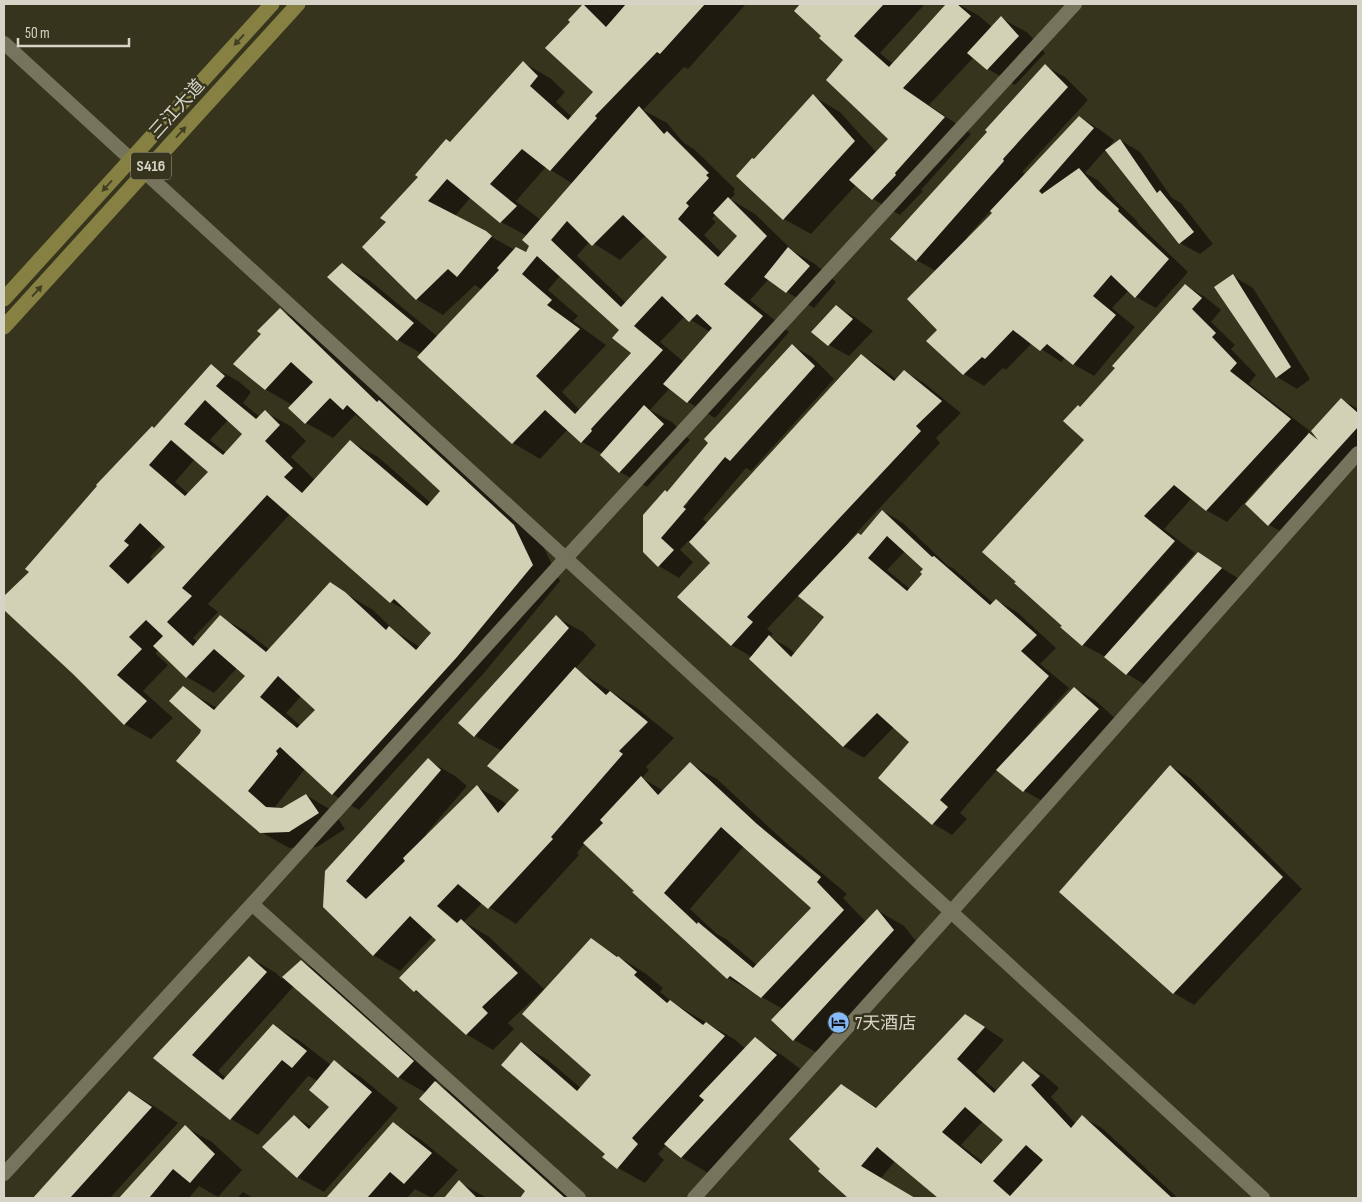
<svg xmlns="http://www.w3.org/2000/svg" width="1362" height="1202" font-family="'Sofia Sans Condensed','Noto Sans SC',sans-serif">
  <rect width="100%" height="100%" fill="#37341e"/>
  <path fill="#0007" fill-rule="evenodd" d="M585,4H746L688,69L684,67L643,110L667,123L684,143L694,149L735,189L733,192L735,194L730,199L755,214L793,251L815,264L836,282L814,308L787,292L769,279L750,300L789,332L715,418L688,402L670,388L650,410L672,422L690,440L647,487L620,472L603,454L582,442L568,429L540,459L513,443L419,357L422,354L398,340L329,277L342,265L369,280L438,337L482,290L475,285L443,315L416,299L388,222L451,143L524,63L550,78L565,92L556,102L572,117L595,92L570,20ZM546,167L573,184L541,220L516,201ZM471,197L501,222L527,236L531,246L526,253L515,250L455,216ZM716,214L739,236L723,254L704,235L716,222L712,219ZM646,235L669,257L626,303L577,256L590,241L620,260ZM560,276L620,330L632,352L580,410L562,392L606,345L573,321L578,316L548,290ZM685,316L710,332L684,362L660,342Z
    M802,4H925L880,53L893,64L947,4H958L978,15L992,27L1001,18L1028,33L1045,53L1015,85L988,69L974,57L929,105L971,134L921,190L923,191L900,215L873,199L856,185L811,234L784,219L754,161L813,96L840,112L877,153L890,139L845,60L822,36L796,11Z
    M1045,66L1065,77L1088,100L1022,172L1026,174L1079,117L1099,129L1114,140L1108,149L1120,140L1140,152L1172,198L1181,203L1213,244L1200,254L1180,243L1106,149L1085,173L1099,181L1117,202L1138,222L1137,223L1188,272L1156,308L1136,297L1129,290L1112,308L1135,327L1094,376L1073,364L1065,357L1061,362L1032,343L1006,370L1003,368L984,386L964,374L928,341L939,330L936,271L916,260L989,132ZM991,210L994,213L968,239L967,237Z
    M1233,276L1253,288L1310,379L1297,389L1277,377L1216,287Z
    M1185,285L1205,297L1221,310L1211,322L1235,345L1231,349L1256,375L1249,384L1310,431L1307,434L1320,441L1341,399L1358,409V461L1289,536L1269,525L1284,463L1282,461L1227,522L1206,510L1192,498L1164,529L1195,553L1135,621L1137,622L1199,554L1241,580L1147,686L1127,674L1104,656L1083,645L1062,627L1086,440L1081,408L1117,368Z
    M836,306L856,318L873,331L849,356L829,345Z
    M280,310L307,325L541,542L560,581L484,673L359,810L332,794L305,769L275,807L282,810L306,795L333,811L345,829L317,847L289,848L261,832L201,734L202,730L183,688L217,708L247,676L237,668L214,693L187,677L159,650L155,653L168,665L143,691L173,718L151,739L124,724L74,673L4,608V598L31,572L211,366L238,381L251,392L243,403L260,417L265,412L292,427L306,441L291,457L315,480L351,442L378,457L431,503L442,491L366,422L355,415L333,438L306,423L292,405L265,389L263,334ZM228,420L244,434L226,453L210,440ZM195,459L209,472L189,494L175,482ZM290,514L391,602L410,613L433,633L420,647L396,632L373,610L330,584L270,650L247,632L220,617L198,642L193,638L218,612L208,604ZM163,543L166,547L154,560L150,557ZM302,695L317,709L301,726L286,713Z
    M791,345L812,357L834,379L751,471L746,468L703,519L707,523L861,355L881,367L897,380L904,371L924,383L961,413L936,438L940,443L848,542L850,543L862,536L883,511L903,523L947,565L954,569L993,603L996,600L1017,612L1056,648L1040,664L1069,688L1031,731L1033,733L1074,688L1095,700L1118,721L1044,802L1023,790L997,770L960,813L967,819L952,835L932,823L911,741L894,727L864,758L843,746L752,657L731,645L712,563L689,540L680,550L693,562L679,578L659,566L644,552L668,493ZM686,502H689L680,512L678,511ZM905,551L925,569L924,574L910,589L887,570ZM799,595L826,617L795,654L789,648L770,637L773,634L767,629Z
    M556,617L583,632L596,645L575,669L637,708L674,738L646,767L649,770L642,778L664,791L690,764L717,779L784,841L847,894L843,898L866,922L877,910L904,926L920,946L821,1055L794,1040L783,1009L728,978L585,843L577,853L579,855L516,924L482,903L464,922L488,936L544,989L508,1023L514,1029L493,1050L466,1034L428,999L415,991L400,978L438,940L433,936L400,971L373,955L325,907L428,760L455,776L467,786L425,835L427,836L477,787L504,802L507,806L521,790L502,751L475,736L459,723ZM744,846L812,908L757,965L726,939L717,934L690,909Z
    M1170,766L1190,778L1302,889L1194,1005L1174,993L1061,892Z
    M591,940L645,973L663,988L660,992L675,1004L734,1039L746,1049L755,1039L782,1055L803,1071L708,1173L681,1157L666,1145L658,1154L664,1160L645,1183L618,1168L521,1044L548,1060L581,1088L592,1075Z
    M249,957L276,973L282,979L301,961L328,977L440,1077L435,1083L463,1098L573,1198H521L527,1191L426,1093L398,1077L294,986L218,1071L226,1078L273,1026L300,1041L331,1065L334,1062L361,1077L398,1108L324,1192L297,1177L294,1116L312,1127L331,1107L318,1081L308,1076L258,1135L231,1119L155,1058Z
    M966,1015L1004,1040L976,1072L997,1091L1023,1063L1043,1074L1059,1088L1051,1097L1076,1124L1082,1117L1102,1128L1178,1198H940L896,1160L881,1178L914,1198H847L842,1086L878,1108ZM983,1121L1005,1140L984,1163L961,1145Z
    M130,1092L157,1108L178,1123L110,1198H43L38,1194Z
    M393,1124L420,1139L458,1170L432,1198L415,1189L407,1198H327Z
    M185,1127L212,1142L242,1170L218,1197L199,1186L189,1198H121Z
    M459,1182L487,1198H445Z
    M243,1192L253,1198H237Z"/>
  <path fill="#d2d0b5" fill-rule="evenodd" d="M583,4L606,27L626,4H705L660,54L657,52L595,116L597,118L550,171L522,149L490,184L517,206L500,223L447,179L428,201L486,231L492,236L457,277L448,269L416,300L362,247L386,222L380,218L418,177L415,175L446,139L450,142L523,61L538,76L530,86L568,120L593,92L545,48L570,22L568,20Z
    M800,4H884L854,36L889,67L946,4H957L971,16L903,88L945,117L895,173L896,175L872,200L849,180L888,139L826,80L843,60L819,38L821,36L794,11Z
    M1001,16L1019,36L987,70L967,53Z
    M1045,64L1068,87L1003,159L1004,161L916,261L890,239L987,132L985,130Z
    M813,94L855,141L783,220L736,176L752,158L754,159Z
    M639,106L664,134L667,131L709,173L706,175L709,178L686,203L689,206L678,219L718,257L737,236L713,213L728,197L767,236L724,284L763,316L687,403L663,384L712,328L697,314L689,322L662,296L634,326L663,350L591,429L592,431L581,443L545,410L512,444L417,357L499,270L497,268L516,247L526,252L529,246L522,240ZM623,215L667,257L621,307L551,240L567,221L592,246ZM537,256L619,330L612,338L631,353L575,414L536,376L580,329L547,305L552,300L522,274Z
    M1079,116L1094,128L1039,191L1042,194L1079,168L1097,189L1119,209L1118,211L1169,259L1135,298L1111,275L1093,296L1116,315L1073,365L1047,344L1040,351L1013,330L985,359L982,357L963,375L926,341L937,330L907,299L992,213L990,211Z
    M1120,139L1157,193L1160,190L1194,232L1179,244L1105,150Z
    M788,247L810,266L786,293L764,277Z
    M342,263L414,323L397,341L327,277Z
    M1233,274L1291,367L1276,378L1214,287Z
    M1185,284L1202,298L1192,309L1216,333L1212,337L1237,363L1230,371L1291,419L1206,511L1174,485L1144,516L1175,541L1082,646L1060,627L1062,626L1014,583L1016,582L982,552L1084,440L1063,421L1078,405L1080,407L1115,368L1112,366Z
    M836,305L853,319L828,346L811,332Z
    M280,308L377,402L379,400L514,525L533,565L457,657L332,795L280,747L276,751L278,754L248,791L266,807L282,808L306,794L319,813L289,832L260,833L176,761L200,733L201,730L169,701L183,686L214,710L245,676L214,649L186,678L153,646L163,636L146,620L129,637L142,649L117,675L147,701L124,725L73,674L4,610V596L29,572L25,569L97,486L96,485L152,426L154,428L211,364L225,376L216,386L256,419L265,410L280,425L265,441L293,468L284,477L302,493L350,440L427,506L440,491L347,405L343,410L330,398L305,424L288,408L313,382L291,362L265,390L233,364L261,334L257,331ZM205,400L242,434L223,455L184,424ZM171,440L208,472L185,496L149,465ZM267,495L390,603L394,599L431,633L416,650L389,626L386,630L345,592L330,582L266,652L220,615L193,646L167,622L192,596L182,588ZM140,523L165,547L128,584L109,566L129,545L124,541ZM278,676L315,710L297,728L260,697Z
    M792,344L815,366L730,461L725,457L683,507L686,509L661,538L674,550L658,567L643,552V515L665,490L667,492L708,443L704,439Z
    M861,354L894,381L904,370L942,401L916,426L921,431L747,617L753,622L731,646L677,597L710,563L689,542Z
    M1341,398L1358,413V427L1268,526L1245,504L1309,433L1318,440L1311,431Z
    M644,405L664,424L619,473L600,455Z
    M882,510L932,557L934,556L990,605L996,599L1037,635L1021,651L1049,676L940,800L948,807L932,825L878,778L909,742L877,713L843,747L749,659L769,635L791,657L824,617L798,596L858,533L861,535ZM887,536L923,569L920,572L922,574L907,591L868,558Z
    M1198,552L1222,568L1126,675L1104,657Z
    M556,615L569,628L474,737L458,723Z
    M575,667L606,695L610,691L648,722L619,751L623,754L551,837L553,839L488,909L458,884L437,906L457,923L461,919L518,973L482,1007L488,1013L466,1035L416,990L414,992L399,978L436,940L410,916L373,956L323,907L325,871L428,758L441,770L346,881L366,899L405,861L403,858L477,785L498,813L519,790L487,766Z
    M1074,687L1099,709L1023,792L996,770Z
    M690,762L757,824L821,877L817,882L844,910L761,998L730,976L727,979L632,892L634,891L583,843L603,823L600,820L641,776L658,795ZM721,827L811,908L753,968L698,922L697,924L664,893Z
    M1170,765L1283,877L1173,994L1059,892Z
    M877,909L894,930L793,1041L771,1020Z
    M591,938L617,957L618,956L637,972L634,975L667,1003L670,1000L703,1025L706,1022L725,1036L632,1138L638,1144L617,1169L602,1157L605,1154L501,1065L521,1042L577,1091L591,1075L522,1014Z
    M249,956L267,972L192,1055L223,1080L273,1024L307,1051L292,1068L282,1060L230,1120L153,1058Z
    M301,960L414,1061L398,1078L282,977Z
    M965,1014L985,1027L957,1059L994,1093L1023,1061L1040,1076L1031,1085L1071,1128L1082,1115L1172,1198H938L877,1147L861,1166L915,1198H848L818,1171L820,1169L789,1139L841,1084L876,1108ZM965,1107L1003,1140L981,1164L942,1132ZM1026,1145L1043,1160L1010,1196L993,1181Z
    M755,1037L777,1055L681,1158L664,1144L704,1100L699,1096Z
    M334,1060L372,1092L297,1178L262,1147L294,1115L309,1129L329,1107L309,1090Z
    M435,1081L565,1198H520L525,1191L419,1099Z
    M129,1091L152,1107L70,1198H33Z
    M393,1122L432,1153L404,1184L390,1172L367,1198H326Z
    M185,1125L215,1154L190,1183L173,1169L149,1198H119Z
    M459,1180L477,1198H444Z"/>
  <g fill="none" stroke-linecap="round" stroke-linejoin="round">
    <path stroke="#76745c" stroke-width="14" d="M4,43L1263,1198
      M252,904L579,1198
      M4,1174L252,904L565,559L1075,4
      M694,1198L951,912L1358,453"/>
    <path stroke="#868042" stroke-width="15" d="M4,299L272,4
      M4,327L298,4"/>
  </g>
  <defs><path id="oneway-solid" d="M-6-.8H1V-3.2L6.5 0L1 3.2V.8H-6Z" transform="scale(1.25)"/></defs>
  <g fill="#433f23">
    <use href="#oneway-solid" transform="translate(239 40) rotate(132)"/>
    <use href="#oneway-solid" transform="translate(181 132) rotate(-48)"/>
    <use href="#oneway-solid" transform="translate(107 186) rotate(132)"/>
    <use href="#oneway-solid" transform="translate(37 291) rotate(-48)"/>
  </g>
  <defs>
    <symbol id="hotel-disc" viewBox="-11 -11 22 22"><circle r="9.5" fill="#85bbfb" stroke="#37341e"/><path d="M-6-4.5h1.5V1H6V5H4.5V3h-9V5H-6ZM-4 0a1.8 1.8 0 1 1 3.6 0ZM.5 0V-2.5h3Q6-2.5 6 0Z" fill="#111"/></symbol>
  </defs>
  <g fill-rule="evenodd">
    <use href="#hotel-disc" x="826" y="1010" width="25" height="25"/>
  </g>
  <g text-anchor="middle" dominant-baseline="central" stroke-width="5" stroke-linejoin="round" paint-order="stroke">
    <rect fill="#37341e" stroke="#a6a494" stroke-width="1" x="131" y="152.5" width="40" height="27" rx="4"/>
    <g font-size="16" font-weight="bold" fill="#d5d4c6">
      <text x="151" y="166">S416</text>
    </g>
    <g font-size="18" fill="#d5d4c6" stroke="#37341e">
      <text transform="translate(177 109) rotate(-48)">三江大道</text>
    </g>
    <g font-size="18" fill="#d5d4c6" stroke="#37341e" text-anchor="start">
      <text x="855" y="1023">7天酒店</text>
    </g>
  </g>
  <rect width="1362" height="1202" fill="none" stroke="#d5d4c6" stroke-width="10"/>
  <path d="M18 38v8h111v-8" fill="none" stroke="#d5d4c6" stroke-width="2.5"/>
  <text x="25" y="38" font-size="15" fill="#d5d4c6" stroke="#37341e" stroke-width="4" paint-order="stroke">50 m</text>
</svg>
